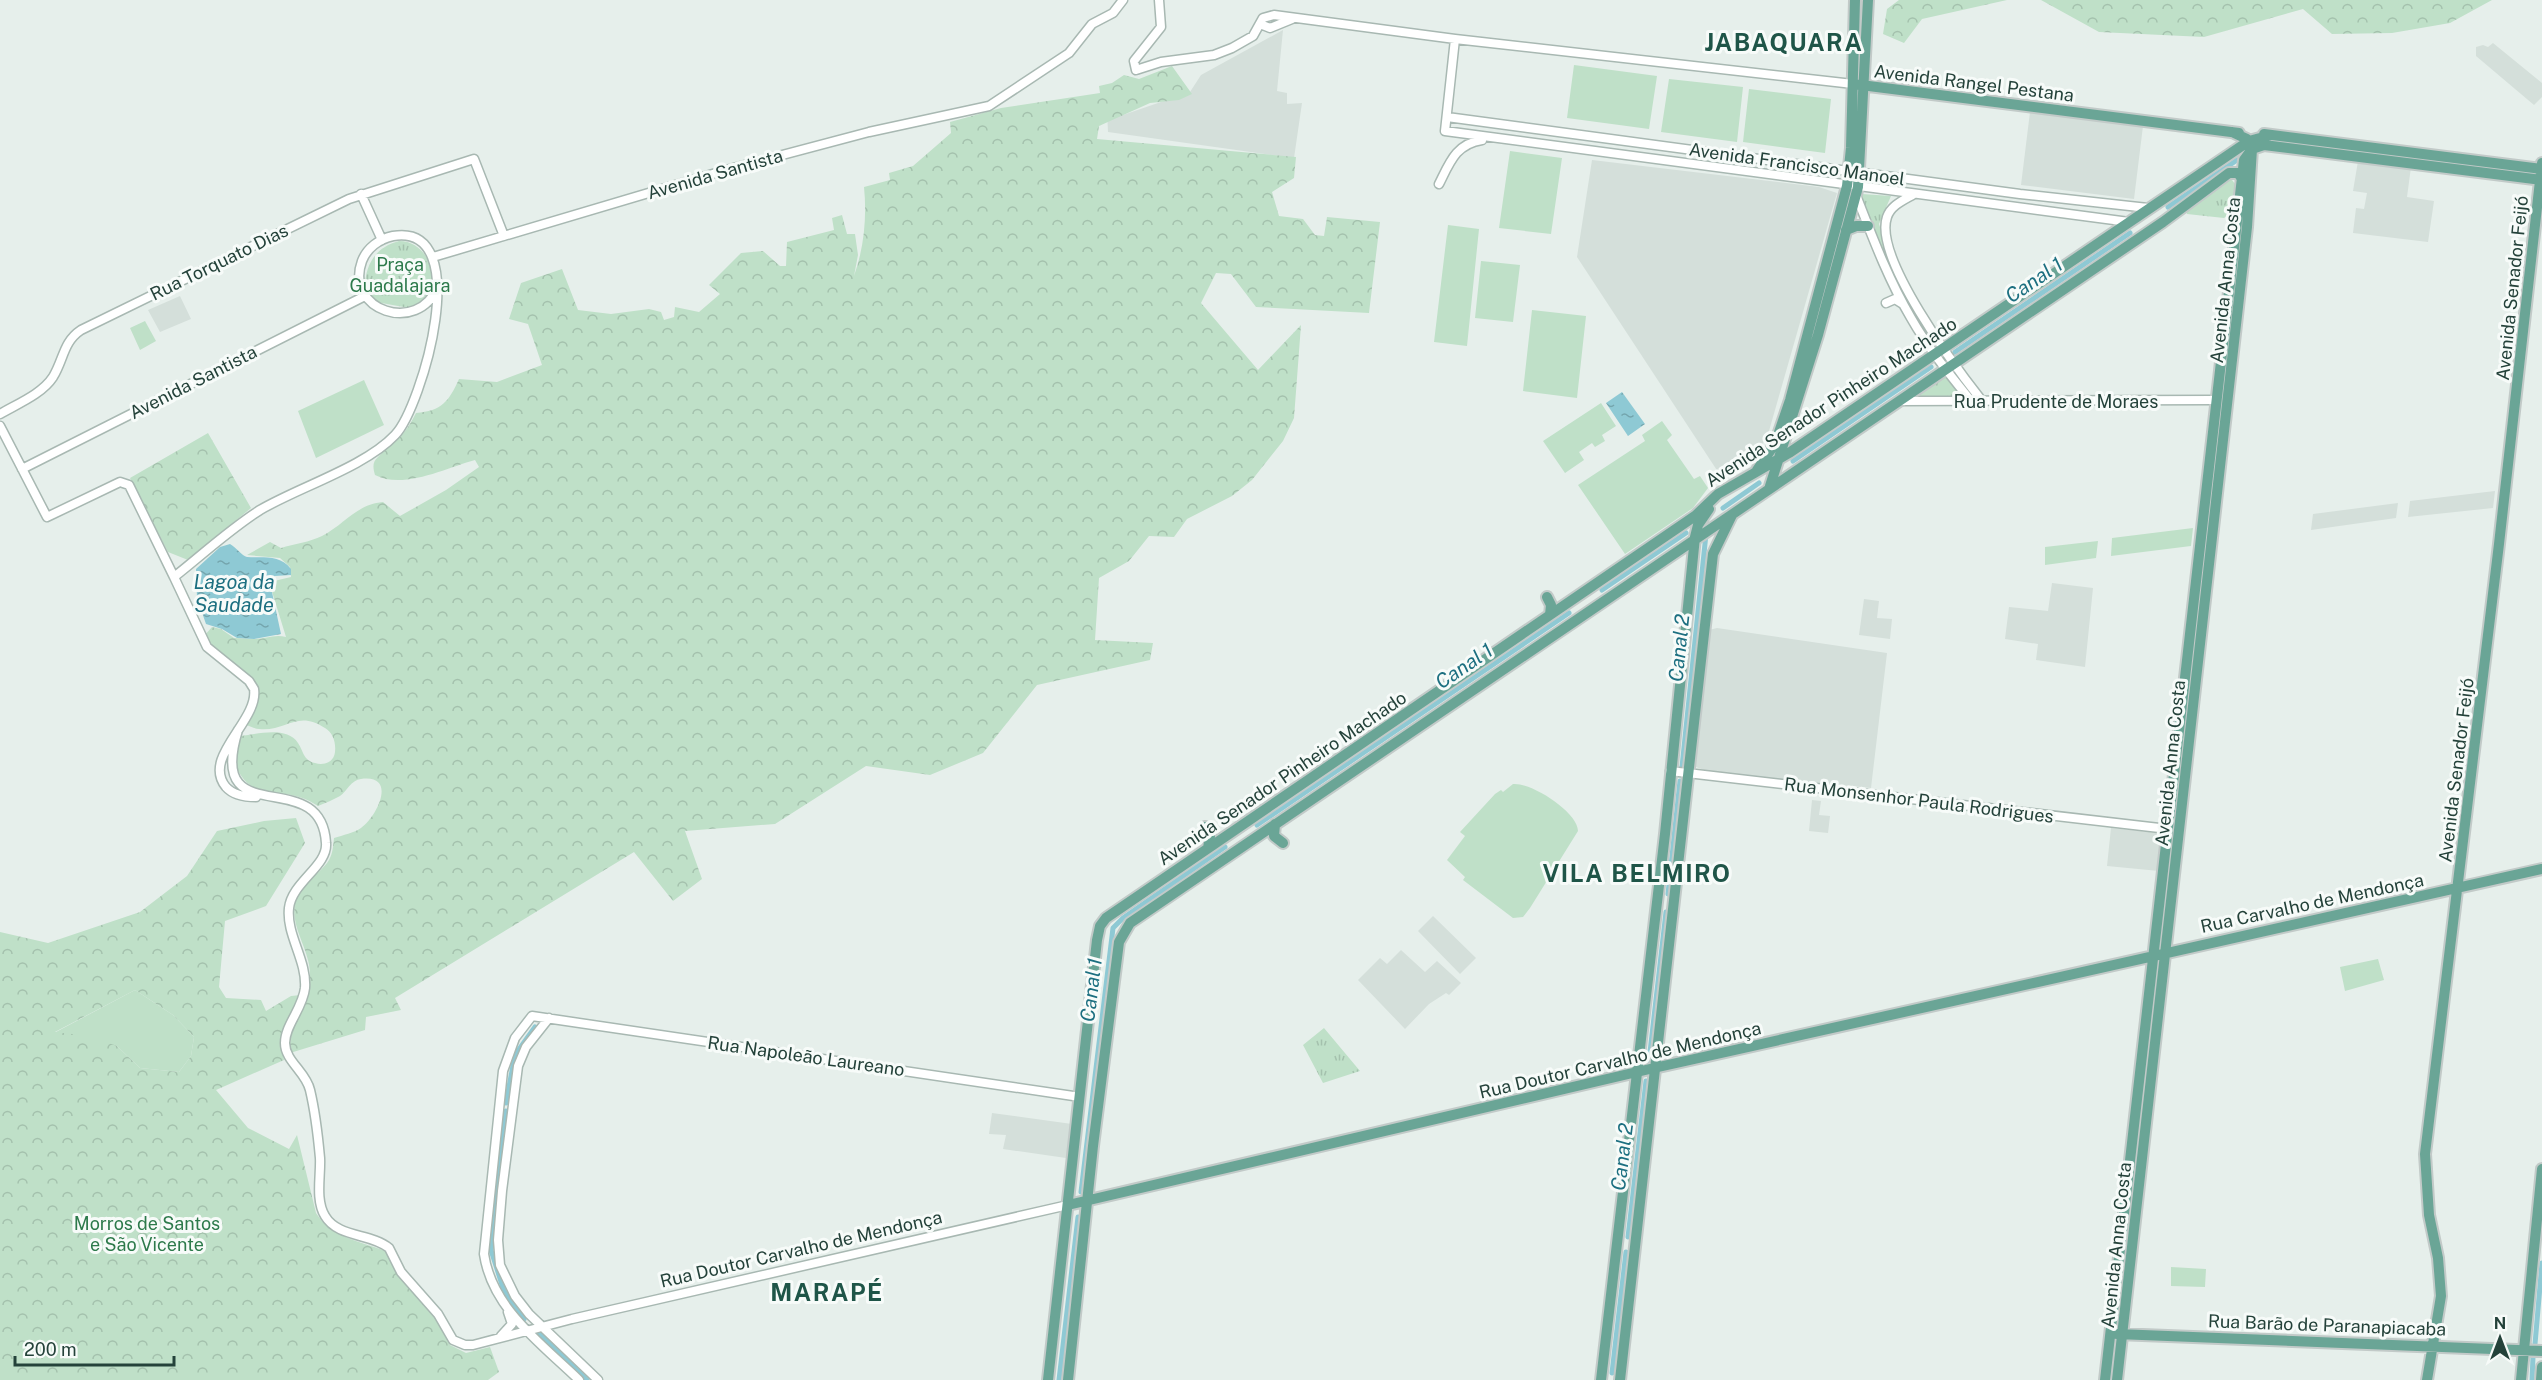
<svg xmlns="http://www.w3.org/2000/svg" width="2542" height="1380" font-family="'Public Sans',sans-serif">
  <defs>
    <pattern id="forest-crowns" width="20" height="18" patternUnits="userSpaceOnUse" patternTransform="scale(1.5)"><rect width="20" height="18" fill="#bfe0c8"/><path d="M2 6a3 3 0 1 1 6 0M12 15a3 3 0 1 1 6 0" fill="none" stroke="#a4c1ad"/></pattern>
    <pattern id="park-tufts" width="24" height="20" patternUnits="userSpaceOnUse" patternTransform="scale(1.5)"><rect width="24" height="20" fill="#bfe0c8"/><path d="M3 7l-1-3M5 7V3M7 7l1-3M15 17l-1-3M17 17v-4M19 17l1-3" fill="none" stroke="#a4c1ad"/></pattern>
    <pattern id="water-ripples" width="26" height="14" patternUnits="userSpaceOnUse" patternTransform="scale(1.5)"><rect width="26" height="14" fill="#8ec9d4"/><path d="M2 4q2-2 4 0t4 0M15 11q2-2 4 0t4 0" fill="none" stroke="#74a5ad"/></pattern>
  </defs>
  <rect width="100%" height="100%" fill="#e6efeb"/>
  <path fill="#d4dfda" d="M1283,30L1277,91L1287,93V104L1302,103L1294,158L1108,132L1107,110L1123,115L1190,92L1201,75Z
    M2493,43L2542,83V97L2534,105L2476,56V47L2483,45L2488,47Z
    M2030,112L2143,126L2134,199L2021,185Z
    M1592,160L1819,187L1837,193L1767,438L1747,464L1724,481L1577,257Z
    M2358,161L2411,167L2407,197L2434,201L2428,242L2353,233L2356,208L2364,209L2367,193L2353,191Z
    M180,296L191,319L160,332L148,310Z
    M2495,491L2493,508L2408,517L2410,501Z
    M2398,503L2396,518L2311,530L2313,514Z
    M2052,583L2093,588L2085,667L2036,660L2038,644L2005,639L2009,607L2048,611Z
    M1864,599L1879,601L1877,618L1892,619L1890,639L1859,635Z
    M1717,628L1887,653L1871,788L1709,772L1696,767L1693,763L1709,630Z
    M1812,800L1821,801L1819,815L1830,816L1828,833L1809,831Z
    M2111,828L2158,833L2162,838L2159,871L2107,866Z
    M1433,916L1476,958L1460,974L1418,931Z
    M1401,950L1425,972L1437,961L1461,983L1449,995L1446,993L1429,1004L1405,1029L1358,980L1380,958L1387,964Z
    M992,1113L1072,1124L1066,1158L1003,1149L1006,1135L989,1134Z"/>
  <path fill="#bfe0c8" d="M1574,65L1657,76L1649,129L1567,118Z
    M1669,79L1743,87L1737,142L1661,132Z
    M1749,89L1831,99L1825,153L1743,142Z
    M1510,151L1562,158L1551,234L1499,228Z
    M1448,225L1479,229L1467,346L1434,342Z
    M1481,261L1520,265L1513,322L1475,318Z
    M1532,310L1586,316L1577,398L1523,391Z
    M145,321L156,341L140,350L130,328Z
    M364,380L384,425L316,458L298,411Z
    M1601,403L1616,426L1602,435L1605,441L1595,447L1592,443L1579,452L1584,460L1565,473L1543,441Z
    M1662,421L1672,435L1667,440L1694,479L1700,476L1708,488L1693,508L1625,554L1578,485L1645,441L1642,435Z
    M2193,528L2191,546L2111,556L2112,538Z
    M2098,541L2096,558L2045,565V547Z
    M1513,784C1531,782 1578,812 1578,831L1530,908L1523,917L1513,918L1463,880L1465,877L1447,860L1465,836L1460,832L1495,794L1501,790L1503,792Z
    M2378,959L2384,980L2345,991L2340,967Z
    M135,990L173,1015L194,1037L191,1056L179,1072L140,1068L117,1046L54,1033Z
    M2171,1267L2206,1269L2205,1287L2171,1286Z"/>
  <path fill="url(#forest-crowns)" fill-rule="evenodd" d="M1899,0H2007L1922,19L1904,43L1883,34L1887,9Z
    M2041,0H2492L2450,23L2392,33L2332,34L2303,9L2204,37L2099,32Z
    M1172,66L1192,94L1179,100L1150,103L1099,126L1097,139L1296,157L1294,178L1272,192L1279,216L1303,219L1315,235L1324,236L1327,217L1380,222L1369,313L1256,307L1231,274L1216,273L1201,303L1258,370L1301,325L1294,418L1283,441L1252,480L1232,496L1187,519L1174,537L1149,536L1129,561L1099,578L1095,640L1153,643L1150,660L1037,685L983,753L930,775L866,766L775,824L685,831L702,879L673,901L634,852L395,998L401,1010L366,1017L365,1030L290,1053C288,1022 311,1006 310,974C310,950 290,927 295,903C300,882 319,876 329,860C333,853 333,846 334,838C343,835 354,833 361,828C377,817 398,774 361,779C351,780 347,791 340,796C333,800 325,803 318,806C281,780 249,810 232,756L241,736C258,734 287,726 298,743C304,752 303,760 315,763C324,766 334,762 335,752C336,742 333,733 325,728C297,709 286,732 259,729C255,729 250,726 246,725L255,693L204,636L212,627L221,629L234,638C242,638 248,639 255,639C266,639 274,634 286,637L270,585L274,581L291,577L290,567L280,558L247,555L270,542L281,548C294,544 310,542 322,536C345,524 357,504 383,502L400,516L446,490L479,467L475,460C446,468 403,490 375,475C373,468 372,462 378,457C396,439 403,439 416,413C442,411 449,401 459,379L497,382L542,365L528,324L509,319L521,283L562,269L578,310L611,314L649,309L661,312L664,320L674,317L675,307L699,312L720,294L709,285L741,253L763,251L780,266H786L787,242L834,230L832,218L842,215L847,234H855L858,255L854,276C864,248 867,217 864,187L890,180L889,173L913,166L951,133L950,122L1001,108L1100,93L1099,86L1112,83L1124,75L1139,79Z
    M208,433L251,508L188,560L168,552L130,478Z
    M296,818L305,843L266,906L225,921L219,987L226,998L261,1000L266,1011L291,996L301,995L280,1039L284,1060L216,1090L248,1128L289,1149L297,1135L316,1213C331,1237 364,1243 389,1252L403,1281L434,1313L450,1345L466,1353L490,1347L499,1372L488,1380H0V932L48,943L140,912L187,876L217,831L264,821ZM135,990L173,1015L194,1037L191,1056L179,1072L140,1068L117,1046L89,1036L55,1032Z"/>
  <path fill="url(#park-tufts)" d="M2229,176L2235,184L2233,212L2224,218L2187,214L2185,210Z
    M1862,194L1891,196L1879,224L1898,277H1892L1859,197Z
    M399,241C422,241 432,263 436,283L430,299L409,308L376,302L365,288C365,264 376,247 399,241Z
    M1944,371L1968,400H1900Z
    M1324,1028L1360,1071L1323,1083L1303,1045Z"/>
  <path fill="url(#water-ripples)" d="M1622,392L1645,424L1628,436L1606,403Z
    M230,544C236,547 242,556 247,557C263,558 280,554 291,569V575L275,576L270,583L281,634L254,639L237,638L222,629L206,624L197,598L196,569L220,547Z"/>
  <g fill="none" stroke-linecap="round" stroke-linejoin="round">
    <path stroke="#8ec9d4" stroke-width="5" d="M2168,207L2237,160
      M1955,352L2130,233
      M1793,461L1931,367
      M1723,508L1759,483
      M1602,590L1686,533
      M1682,767L1706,534
      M1257,825L1569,613
      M1668,894L1680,781
      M1649,1061L1666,912
      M506,1103L515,1055L535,1027
      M506,1111L491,1250L504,1291L524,1319
      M1081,1192L1113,928L1123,918L1225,847
      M1628,1237L1646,1081
      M538,1332L587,1380
      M2535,1344L2542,1263
      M1612,1373L1626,1252
      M1059,1380L1078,1217
      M2532,1380L2533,1357"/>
    <defs>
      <path id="minor" d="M1159,0L1161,27L1134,61L1136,70L1161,62L1214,55L1232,48L1253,36L1263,18L1274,15L1455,39L1853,84
        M1260,24L1270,28L1292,19
        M1455,39L1445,131L2129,222
        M1447,117L2020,194L2148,208
        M1439,184C1450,162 1456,144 1482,140
        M361,194L382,240
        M1914,194C1904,200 1891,205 1887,217C1873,257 1956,368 1982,401
        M1856,195C1872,236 1888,279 1911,318C1928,348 1950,375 1971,401
        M433,257L726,170L869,132L989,106L1069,53L1092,24L1113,13L1123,0
        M1886,303L1895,299L1903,304
        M1899,401L2217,400
        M0,414C17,404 42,394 53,377C64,359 63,342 81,330L349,199L474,159L504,236
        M0,426L47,517L120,482L129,485L174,577
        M22,469L365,296
        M238,730C205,836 321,762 326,843C328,866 292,882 289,908C286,935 307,960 305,988C303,1008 285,1025 285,1043C285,1061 306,1072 310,1090C315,1111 318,1136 320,1158C321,1175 315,1200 325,1216C338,1238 371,1233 389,1248L401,1272L438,1314L453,1340L465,1345H473L572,1319L1068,1205
        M1670,771L2168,829
        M256,797C245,797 233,795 226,787C201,757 259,721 254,689L249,681L207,647L174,577C202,555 230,529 260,510C299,487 365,467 395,435C422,407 476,222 393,236C379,239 367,248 362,261C344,310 418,336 438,286
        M549,1018L526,1047L518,1066L502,1191L498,1240L500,1265L515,1296L529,1314L598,1380
        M501,1336L512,1324L508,1312
        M579,1380C542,1344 492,1309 484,1254L503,1071L515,1038L532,1016L1080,1097"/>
      <path id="major" d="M1853,84L2239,133
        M2264,134L2542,169
        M1846,230L1856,226H1868
        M1757,470L1775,444L1790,400L1847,186L1851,148L1855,0
        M1770,486L1818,335L1858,187L1868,0
        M1547,597L1551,605L1550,615
        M1275,824L1274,836L1283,843
        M1205,827L1210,836L1208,848
        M1068,1205L1654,1068L2542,869
        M2117,1334L2542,1351
        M1048,1380L1097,940L1100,926L1106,918L1695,516L1718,494L1789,453L2249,141L2271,135
        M1068,1380L1093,1146L1119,942L1130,923L2163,222L2229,173H2238L2242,179
        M1601,1380L1665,834L1695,537L1698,525L1709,509
        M1620,1380L1713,554L1732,515
        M2105,1380L2244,160L2252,149L2264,145L2542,180
        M2117,1380L2247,227L2252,149L2247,139L2232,132
        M2427,1380L2441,1296L2438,1258L2429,1215L2425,1154L2499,544L2542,163
        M2521,1380L2542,1169
        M2541,1380L2542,1367"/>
    </defs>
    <use href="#minor" stroke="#a8b8b2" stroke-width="11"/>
    <use href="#major" stroke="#c2cac8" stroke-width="14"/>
    <use href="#minor" stroke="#fff" stroke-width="8"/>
    <use href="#major" stroke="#6aa596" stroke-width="10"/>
  </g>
  <g text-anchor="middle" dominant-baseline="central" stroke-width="6" stroke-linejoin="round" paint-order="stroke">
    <g font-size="18" fill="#24423a" stroke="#f7fbf9">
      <text transform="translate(1974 83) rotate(7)">Avenida Rangel Pestana</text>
      <text transform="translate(1797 164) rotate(8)">Avenida Francisco Manoel</text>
      <text transform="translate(715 174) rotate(-16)">Avenida Santista</text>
      <text transform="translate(219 262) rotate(-26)">Rua Torquato Dias</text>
      <text transform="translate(2225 280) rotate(-84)">Avenida Anna Costa</text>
      <text transform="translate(2512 288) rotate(-84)">Avenida Senador Feijó</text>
      <text transform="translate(193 382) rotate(-27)">Avenida Santista</text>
      <text x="2056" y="401">Rua Prudente de Moraes</text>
      <text transform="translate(1831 402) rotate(-33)">Avenida Senador Pinheiro Machado</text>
      <text transform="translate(2170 763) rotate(-84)">Avenida Anna Costa</text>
      <text transform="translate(2456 770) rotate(-83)">Avenida Senador Feijó</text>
      <text transform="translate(1282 778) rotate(-34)">Avenida Senador Pinheiro Machado</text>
      <text transform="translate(1919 800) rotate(7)">Rua Monsenhor Paula Rodrigues</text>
      <text transform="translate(2312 903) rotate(-12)">Rua Carvalho de Mendonça</text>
      <text transform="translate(806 1056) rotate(8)">Rua Napoleão Laureano</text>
      <text transform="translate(1620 1060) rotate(-13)">Rua Doutor Carvalho de Mendonça</text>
      <text transform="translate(2116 1245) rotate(-84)">Avenida Anna Costa</text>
      <text transform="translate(801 1249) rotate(-13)">Rua Doutor Carvalho de Mendonça</text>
      <text transform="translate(2327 1325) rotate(2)">Rua Barão de Paranapiacaba</text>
    </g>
    <g font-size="18" fill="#2d7a4b" stroke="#f7fbf9">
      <text x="400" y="264">Praça<tspan x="400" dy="21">Guadalajara</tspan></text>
      <text x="147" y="1223">Morros de Santos<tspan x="147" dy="21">e São Vicente</tspan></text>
    </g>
    <g font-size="20" font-style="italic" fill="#1c6f80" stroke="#f7fbf9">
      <text transform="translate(2034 280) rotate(-34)">Canal 1</text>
      <text x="234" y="582">Lagoa da<tspan x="234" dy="23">Saudade</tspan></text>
      <text transform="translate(1679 648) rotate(-84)">Canal 2</text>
      <text transform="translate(1464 666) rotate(-34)">Canal 1</text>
      <text transform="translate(1091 990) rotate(-83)">Canal 1</text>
      <text transform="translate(1622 1157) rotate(-83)">Canal 2</text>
    </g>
    <g font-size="24" font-weight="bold" letter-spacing="1.5" fill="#1f5548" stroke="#f7fbf9">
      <text x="1784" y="42">JABAQUARA</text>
      <text x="1637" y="873">VILA BELMIRO</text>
      <text x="827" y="1292">MARAPÉ</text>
    </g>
  </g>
  <g transform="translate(2500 1338)" stroke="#f7fbf9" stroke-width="4.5" paint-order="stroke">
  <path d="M0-4.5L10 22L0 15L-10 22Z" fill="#24423a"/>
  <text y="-9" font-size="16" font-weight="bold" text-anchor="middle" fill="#24423a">N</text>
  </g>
  <path d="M15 1356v9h159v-9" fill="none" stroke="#24423a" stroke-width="3"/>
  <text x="24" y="1356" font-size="18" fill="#24423a" stroke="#f7fbf9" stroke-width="4.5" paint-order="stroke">200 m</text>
</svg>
